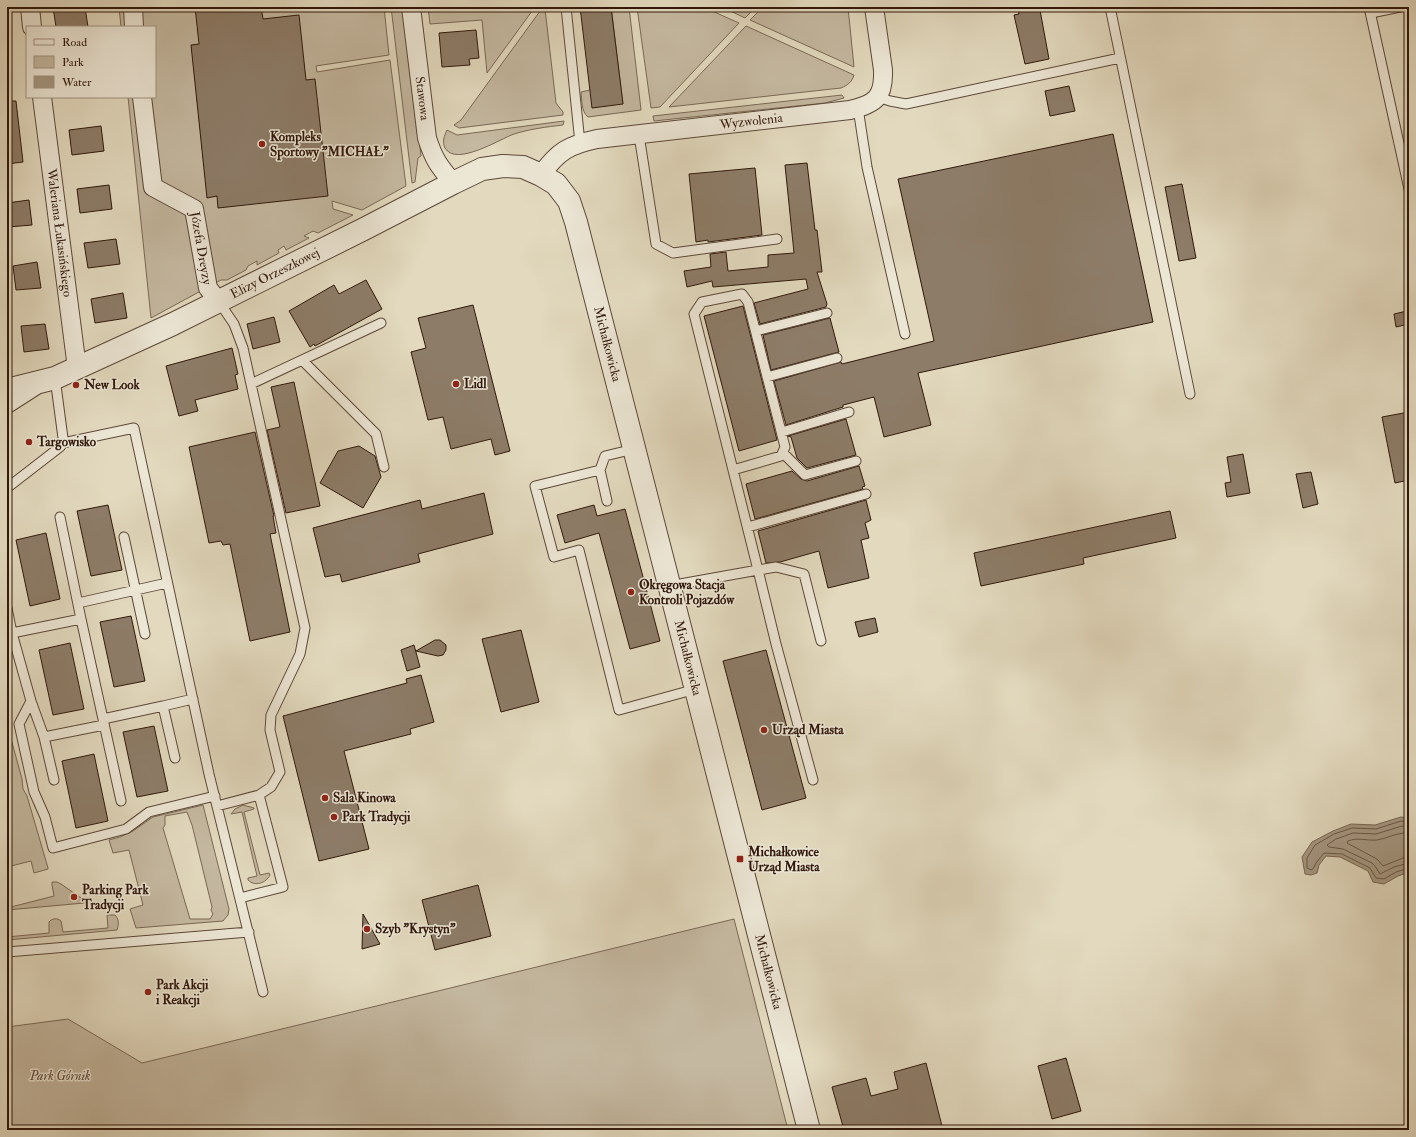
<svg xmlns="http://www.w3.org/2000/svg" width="1416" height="1137" font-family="'IM FELL Double Pica',serif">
  <rect width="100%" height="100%" fill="#e2d9be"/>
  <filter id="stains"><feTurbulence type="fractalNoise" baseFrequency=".005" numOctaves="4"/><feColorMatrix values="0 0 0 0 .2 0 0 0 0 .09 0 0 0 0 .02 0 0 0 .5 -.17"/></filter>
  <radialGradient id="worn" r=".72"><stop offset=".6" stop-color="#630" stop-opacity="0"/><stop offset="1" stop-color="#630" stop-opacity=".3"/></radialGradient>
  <path fill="#c4b8a0" stroke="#7a6856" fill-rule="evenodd" d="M119,7H384L389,55L316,66L317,72L390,60L406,186L362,210L332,201L333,209L353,215L318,233L313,231L304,236L309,238L286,250L284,246L278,250L279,253L257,265V261L248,266L246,270L227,280H221L151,318L128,97H155V27H121Z
    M391,7H405L421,156L418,158L415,182L412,183Z
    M428,7H535L487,73L482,20L430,24Z
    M543,7H558L545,9L556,103L563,112V115L459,128L454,125L461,120Z
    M611,7H629L641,110L588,117C581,111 582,100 581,92L590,90L623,104Z
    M637,7H703L739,23L660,107L651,108Z
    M722,7H756L745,18Z
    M763,7H848L854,67L750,20Z
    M746,26L854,75C852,82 848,85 841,88L669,107Z
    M842,95L844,98L825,103L654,121L653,116Z
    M564,121L563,125C546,127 530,129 514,134C500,139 456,167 445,148C442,142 444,136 447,130L457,135Z
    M7,724L22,779L23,789L27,796L48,868V869L34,873L31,861L7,867Z
    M203,805L229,909L228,915L223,921L136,928L130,909L143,905L129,850L113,853L109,840L120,837L133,831L153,817ZM187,812L192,825L212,907L211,910L213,914L210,919H190L163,828L165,825V816Z
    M243,805L254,808V809L244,812L260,875L269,873L270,875C266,883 255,887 248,880V878L257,876L242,812L231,814L235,809Z
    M52,882H57L61,884L84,900V903L7,910V908L54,896L52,885Z
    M107,915H115C119,919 119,924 117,930L7,940V937L49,933V922C52,918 58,918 61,921L63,932L108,928Z
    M734,919L788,1130H7V1027L68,1019L142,1063Z"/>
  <path fill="#a59781" stroke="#766452" d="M1401,817L1409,818V872L1398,876L1384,884L1373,882L1368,871L1340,857L1326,856L1319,865L1317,873L1311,875L1305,874L1302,857L1312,842L1333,831L1351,824L1375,825Z"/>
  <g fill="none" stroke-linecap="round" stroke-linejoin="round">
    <path stroke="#6a5846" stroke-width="1" d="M1409,822L1401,821L1376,829L1352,828L1334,834L1315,845L1307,858V868L1311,870L1313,869L1316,863L1324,853L1342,854L1370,868L1376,878L1384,879L1396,872L1409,868
      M1409,827L1402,826L1376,834L1353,833L1336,839L1327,845L1329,847L1343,849L1372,863L1375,866L1380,874L1394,867L1409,863
      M1409,833C1398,832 1388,838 1377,840C1367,841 1358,837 1348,841L1347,843L1377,859L1383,866L1403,858L1409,857"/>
  </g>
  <path fill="#8d7c68" stroke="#30180b" d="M53,7H85L88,27H56Z
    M195,7H261L263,19L299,15L306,80L315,79L328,196L218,208L217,196L207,198L191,45L199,44Z
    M580,7H611L623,104L592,108Z
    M1018,7H1034L1035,11L1040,10L1049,59L1025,64L1014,15L1019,14Z
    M476,30L479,58L469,59L470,65L442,67L439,33Z
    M1069,86L1075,111L1050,116L1045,91Z
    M7,101H16L23,162L7,164Z
    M101,126L104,151L72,155L69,130Z
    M1113,134L1153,322L918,373L931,425L884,437L874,397L843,405V407L786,425L774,381L841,362L842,364L934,341L898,179Z
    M807,163L815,230H817L822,272H817L827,304L826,307L760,324L754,303L808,289L806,279L713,287L712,281L687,287L684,271L711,267L710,254L726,252L728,271L768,267V255L794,253L785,165Z
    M755,168L762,235L708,242V240L696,242L689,174Z
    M1182,184L1196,258L1179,261L1165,187Z
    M109,185L112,209L80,213L77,189Z
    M29,200L32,225L8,227L7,203Z
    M116,239L120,264L88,268L84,243Z
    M37,262L41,288L16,290L13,266Z
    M366,280L382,309L315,346L314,344L310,347L289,311L334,285L339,294Z
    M123,293L127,318L95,323L91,299Z
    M473,305L510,451L495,455L491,439L451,449L443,417L428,420L411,352L426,348L418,318Z
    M743,306L777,440L739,451L704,316Z
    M1407,311L1409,324L1396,327L1394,314Z
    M274,317L280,342L253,349L247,324Z
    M830,318L839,352L771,370L763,335Z
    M45,324L49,349L24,352L21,326Z
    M232,348L238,374L235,375L238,389L195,400L198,411L179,416L166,366Z
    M294,382L320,506L286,513L267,430L280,427L271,387Z
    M1409,412V480L1395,483L1382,417Z
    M846,419L856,455L807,468L797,458L791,437L788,436Z
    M255,432L274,516H273L276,533L270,534L290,632L250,641L230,544L223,545L221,541L209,543L189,447Z
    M359,446L375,456L381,477L363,508L320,483L338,451Z
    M1243,454L1250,493L1227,497L1225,483L1231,482L1227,457Z
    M859,466L865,486L862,487L863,489L755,519L746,484L792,471L801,479L807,481Z
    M1311,472L1318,504L1303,508L1296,474Z
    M484,493L493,534L418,554L420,562L342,582L340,574L325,577L313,528L420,500L422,509Z
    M866,500L871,520L865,523L869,538L861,540L869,578L828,588L819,551L780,562L766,563L758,531Z
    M108,505L122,570L91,576L77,511Z
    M594,505L597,516L625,509L660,641L630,649L599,533L565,543L557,515Z
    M1170,511L1176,538L1083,558L1084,564L981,586L974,553Z
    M46,533L60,599L30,606L16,540Z
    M131,616L145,681L114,687L100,622Z
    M875,618L878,632L859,637L855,622Z
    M521,630L539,702L501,712L482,639Z
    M435,640H440L446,645V650L443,655L438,656L416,651Z
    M70,643L84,709L53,715L39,650Z
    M414,645L420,667L407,671L401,650Z
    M766,650L806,798L762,810L723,661Z
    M421,675L434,722L410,729L411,734L344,751L369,849L319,861L283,716L407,683L406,679Z
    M154,726L168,791L137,797L123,732Z
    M94,754L108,821L76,828L62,761Z
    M478,885L491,936L435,950L422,900Z
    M363,914L380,944L362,949Z
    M1066,1058L1081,1111L1052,1119L1038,1066Z
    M926,1063L942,1126L928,1130H844L832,1087L866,1078L871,1096L898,1089L894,1072Z"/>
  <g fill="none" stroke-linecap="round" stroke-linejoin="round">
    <defs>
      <path id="service" d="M566,7L580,143
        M1110,7L1190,394
        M1369,7L1409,189
        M1371,13L1400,7
        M878,97L890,101L906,104L1120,58
        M858,108L867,167L905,334
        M639,135L656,244L673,253L777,239
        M756,331L827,313
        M302,360L376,434L384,467
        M767,377L837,358
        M251,384L381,323
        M782,432L849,412
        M63,443L134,428L209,774L263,992
        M783,453L805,475L856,461
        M600,470L605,456L634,449
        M733,470L781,456L785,447L748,302L742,294L702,302L694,314L758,570L776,567L804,574L821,641
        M7,488L60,447L63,443V438L55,378
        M607,501L600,470L535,486L554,557L579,550L619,710L696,689
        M60,517L81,619
        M748,527L866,494
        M124,537L145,634
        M669,586L758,570L776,644L813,780
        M78,603L167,583
        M7,608L12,633L31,701L44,737L54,780
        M12,633L81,619L121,801
        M31,701L19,724L34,792L45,817L53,848L126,829L149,812L215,796
        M163,706L193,699
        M103,719L163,706L175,758
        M44,737L104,725
        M217,806L259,795L271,787L280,772L270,730L271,715L300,654L305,628L243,348L234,324L219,302
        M240,898L283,887L259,795
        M7,952L249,932"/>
      <g id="minor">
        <path d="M30,7L32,27"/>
        <path d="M133,7L134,27"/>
        <path id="s1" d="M411,7L427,138C434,160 439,166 453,183"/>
        <path id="s2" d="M42,97L77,368"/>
        <path id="s3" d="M142,97L153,187L194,209L208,288L219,302"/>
        <path id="s4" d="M541,175C558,151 569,145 597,139L850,110C876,104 884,97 883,70L874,7"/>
        <path d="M7,404L35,386"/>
      </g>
      <g id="tertiary">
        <path id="s5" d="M7,390L55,378L173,324L364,229L453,183L482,169L503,166L523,167L541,175L556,184L569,201L576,222L809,1130"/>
      </g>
    </defs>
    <use href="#service" stroke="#5c4838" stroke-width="11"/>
    <use href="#minor" stroke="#5c4838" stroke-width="20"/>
    <use href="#tertiary" stroke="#5c4838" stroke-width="24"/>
    <use href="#service" stroke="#ece6d5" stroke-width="9"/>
    <use href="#minor" stroke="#ece6d5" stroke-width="18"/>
    <use href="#tertiary" stroke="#ece6d5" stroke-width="22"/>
  </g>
  <g fill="#8f2418" stroke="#ece6d5" stroke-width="1.5">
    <circle cx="262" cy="144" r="4"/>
    <circle cx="456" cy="384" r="4"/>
    <circle cx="76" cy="385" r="4"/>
    <circle cx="29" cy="442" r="4"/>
    <circle cx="631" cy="592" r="4"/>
    <circle cx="764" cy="730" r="4"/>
    <circle cx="325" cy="798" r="4"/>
    <circle cx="334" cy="817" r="4"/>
    <rect x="736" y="855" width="8" height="8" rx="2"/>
    <circle cx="74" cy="897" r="4"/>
    <circle cx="367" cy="929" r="4"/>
    <circle cx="148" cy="992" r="4"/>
  </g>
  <g text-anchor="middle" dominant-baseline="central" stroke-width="3" stroke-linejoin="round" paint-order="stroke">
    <g font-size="13" fill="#30180b" stroke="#ece6d5">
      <text stroke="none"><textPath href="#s1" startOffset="92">Stawowa</textPath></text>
      <text stroke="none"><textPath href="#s4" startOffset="224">Wyzwolenia</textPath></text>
      <text stroke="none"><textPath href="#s2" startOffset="137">Waleriana Łukasińskiego</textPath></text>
      <text stroke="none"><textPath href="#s3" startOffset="177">Józefa Dreyzy</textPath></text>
      <text stroke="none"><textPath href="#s5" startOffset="293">Elizy Orzeszkowej</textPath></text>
      <text stroke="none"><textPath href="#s5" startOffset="773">Michałkowicka</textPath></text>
      <text stroke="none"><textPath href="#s5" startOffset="1097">Michałkowicka</textPath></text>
      <text stroke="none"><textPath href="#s5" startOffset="1421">Michałkowicka</textPath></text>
    </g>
    <g font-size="13" font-weight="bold" fill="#30180b" stroke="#ece6d5" text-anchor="start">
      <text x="270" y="137">Kompleks<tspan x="270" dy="15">Sportowy "MICHAŁ"</tspan></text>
      <text x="464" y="384">Lidl</text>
      <text x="84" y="385">New Look</text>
      <text x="37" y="442">Targowisko</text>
      <text x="639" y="585">Okręgowa Stacja<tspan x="639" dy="15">Kontroli Pojazdów</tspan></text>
      <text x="772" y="730">Urząd Miasta</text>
      <text x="333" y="798">Sala Kinowa</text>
      <text x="342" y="817">Park Tradycji</text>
      <text x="748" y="852">Michałkowice<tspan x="748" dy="15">Urząd Miasta</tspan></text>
      <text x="82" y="890">Parking Park<tspan x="82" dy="15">Tradycji</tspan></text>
      <text x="375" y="929">Szyb "Krystyn"</text>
      <text x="156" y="985">Park Akcji<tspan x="156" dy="15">i Reakcji</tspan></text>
    </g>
    <g font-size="13" font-style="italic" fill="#5c4838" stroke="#ece6d5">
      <text x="60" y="1076">Park Górnik</text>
    </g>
  </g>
  <rect width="1416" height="1137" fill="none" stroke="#e2d9be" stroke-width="24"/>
  <rect x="8" y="8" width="1400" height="1121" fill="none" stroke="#30180b" stroke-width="2"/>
  <rect x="12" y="12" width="1392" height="1113" fill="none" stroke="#30180b"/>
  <rect x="26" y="26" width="130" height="72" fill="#ece6d5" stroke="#a19484"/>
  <rect x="34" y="39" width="20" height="6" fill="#ece6d5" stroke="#a19484"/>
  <text x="62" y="46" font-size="12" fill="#30180b">Road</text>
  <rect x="34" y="56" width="20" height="12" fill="#c4b8a0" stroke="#a19484"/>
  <text x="62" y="66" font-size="12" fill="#30180b">Park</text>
  <rect x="34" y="76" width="20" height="12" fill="#a59781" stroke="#a19484"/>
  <text x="62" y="86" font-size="12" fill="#30180b">Water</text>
  <rect width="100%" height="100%" filter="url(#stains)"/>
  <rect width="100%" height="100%" fill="url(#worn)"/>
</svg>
